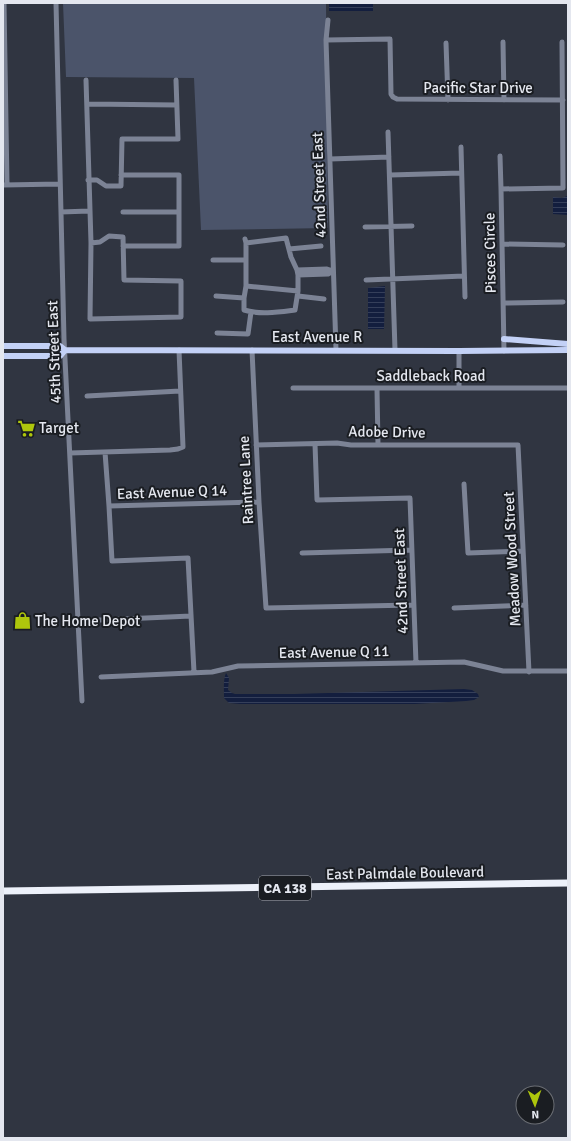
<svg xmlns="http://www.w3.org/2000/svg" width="571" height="1141" font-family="Signika,sans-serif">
  <defs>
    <pattern id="water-rules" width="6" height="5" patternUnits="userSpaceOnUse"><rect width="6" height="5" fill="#131e3e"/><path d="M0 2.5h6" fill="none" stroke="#353f5a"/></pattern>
  </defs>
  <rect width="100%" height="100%" fill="#303541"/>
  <path fill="#4b546a" d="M63,3H326L328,228L201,230L194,78L66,77Z"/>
  <path fill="url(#water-rules)" d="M329,3H373V11H329Z
    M568,195V215L553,214V197L562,198L567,196Z
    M385,286L384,329H368V288Z
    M226,673L229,678L228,690L232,693L235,694H294L464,689L472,690L478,694L479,697L474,700L466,701L415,704H240L229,703L224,698C224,690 223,680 226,673Z"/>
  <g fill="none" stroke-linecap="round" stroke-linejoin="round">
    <path stroke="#7c8395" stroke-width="5" d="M4,3L7,185
      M56,3L64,339L82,701
      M328,20L326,40L336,350
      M326,40L390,39L391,94L393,97L397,99L563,100
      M503,42L504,100
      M446,43L448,100
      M86,80L91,243L90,319L181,317V281L124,280L123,237L109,236L100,242L91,243
      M87,104L177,105
      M388,132L395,350
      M461,147L465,297
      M500,156L501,189L504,351
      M330,159L389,157
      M121,175H179V246H123
      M390,175L461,173
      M88,180H97L106,186H121L122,139H178L176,80
      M3,185L60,184
      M501,189L563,188L562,42
      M61,212L89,211
      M123,212H179
      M365,227L412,226
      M245,239L246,243V286L244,298V310C260,315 279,312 295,310L298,291V275L297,270L291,257L286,238L246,243
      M502,244L563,245
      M289,249L321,246
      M213,260H246
      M297,270L327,269L333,271L328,274L298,275
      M366,280L464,276
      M246,286L298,291
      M216,296L244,298
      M298,296L324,299
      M503,303L563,302
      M217,333L248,334L251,312
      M252,350L259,502L266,608L413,605
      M293,388H568
      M459,388V351
      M377,389L378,445
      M87,396L180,391
      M315,444L317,500L410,498L416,663
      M256,445L337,443L351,445H518L529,672
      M105,452L109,506L112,561L188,558L194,672
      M70,453L170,450L178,449L183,447L179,350
      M464,484L468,553L523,551
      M109,506L259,502
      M302,553L411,550
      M454,608L526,605
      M78,621L191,616
      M101,677L212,672L238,666L464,662L503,671H568"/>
    <path stroke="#c3d1f6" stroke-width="6" d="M504,339L568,344
      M3,346H60L65,350L459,351L568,350
      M3,356H60L65,350"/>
    <path stroke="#edf1fa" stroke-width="7" d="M3,891L568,883"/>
  </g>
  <defs>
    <symbol id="supermarket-bare" viewBox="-9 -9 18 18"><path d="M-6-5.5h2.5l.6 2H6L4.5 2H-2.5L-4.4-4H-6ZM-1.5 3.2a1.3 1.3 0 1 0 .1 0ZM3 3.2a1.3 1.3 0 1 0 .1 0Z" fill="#aec60c" stroke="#1a1d22" stroke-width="2.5" paint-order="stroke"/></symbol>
    <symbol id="shop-bare" viewBox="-9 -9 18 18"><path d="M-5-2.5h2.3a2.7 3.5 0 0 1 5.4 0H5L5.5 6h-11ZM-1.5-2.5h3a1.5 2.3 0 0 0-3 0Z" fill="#aec60c" stroke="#1a1d22" stroke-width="2.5" paint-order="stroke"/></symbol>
  </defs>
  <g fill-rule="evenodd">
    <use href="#supermarket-bare" x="14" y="416" width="25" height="25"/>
    <use href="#shop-bare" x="10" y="608" width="25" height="25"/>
  </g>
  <g text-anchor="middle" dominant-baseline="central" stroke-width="4" stroke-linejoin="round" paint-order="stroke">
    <rect fill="#1a1d22" stroke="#a7aab2" stroke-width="1" x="259" y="876" width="52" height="24" rx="3"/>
    <g font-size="14" font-weight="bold" fill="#e4e7ef">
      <text x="285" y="888">CA 138</text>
    </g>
    <g font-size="15" fill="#e4e7ef" stroke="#1a1d22">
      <text x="478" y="88">Pacific Star Drive</text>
      <text transform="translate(319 185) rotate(-92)">42nd Street East</text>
      <text transform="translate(490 253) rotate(-91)">Pisces Circle</text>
      <text x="317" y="337">East Avenue R</text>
      <text transform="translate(54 352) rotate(-92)">45th Street East</text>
      <text x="431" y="376">Saddleback Road</text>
      <text transform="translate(387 432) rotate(1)">Adobe Drive</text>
      <text transform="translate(246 480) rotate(-93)">Raintree Lane</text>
      <text transform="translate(172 492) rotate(-2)">East Avenue Q 14</text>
      <text transform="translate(512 559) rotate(-93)">Meadow Wood Street</text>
      <text transform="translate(401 581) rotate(-92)">42nd Street East</text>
      <text transform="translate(334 652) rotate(-1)">East Avenue Q 11</text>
      <text transform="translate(405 873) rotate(-1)">East Palmdale Boulevard</text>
    </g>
    <g font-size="15" fill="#e4e7ef" stroke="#1a1d22" text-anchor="start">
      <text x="39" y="428">Target</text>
      <text x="35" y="621">The Home Depot</text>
    </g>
  </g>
  <rect width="571" height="1141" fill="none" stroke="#e4e7ef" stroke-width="8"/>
  <g transform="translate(535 1105) rotate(178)"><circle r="19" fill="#1a1d22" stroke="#6b6e74"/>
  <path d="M0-3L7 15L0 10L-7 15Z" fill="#aec60c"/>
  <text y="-6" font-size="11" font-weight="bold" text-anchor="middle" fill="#e4e7ef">N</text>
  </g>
</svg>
